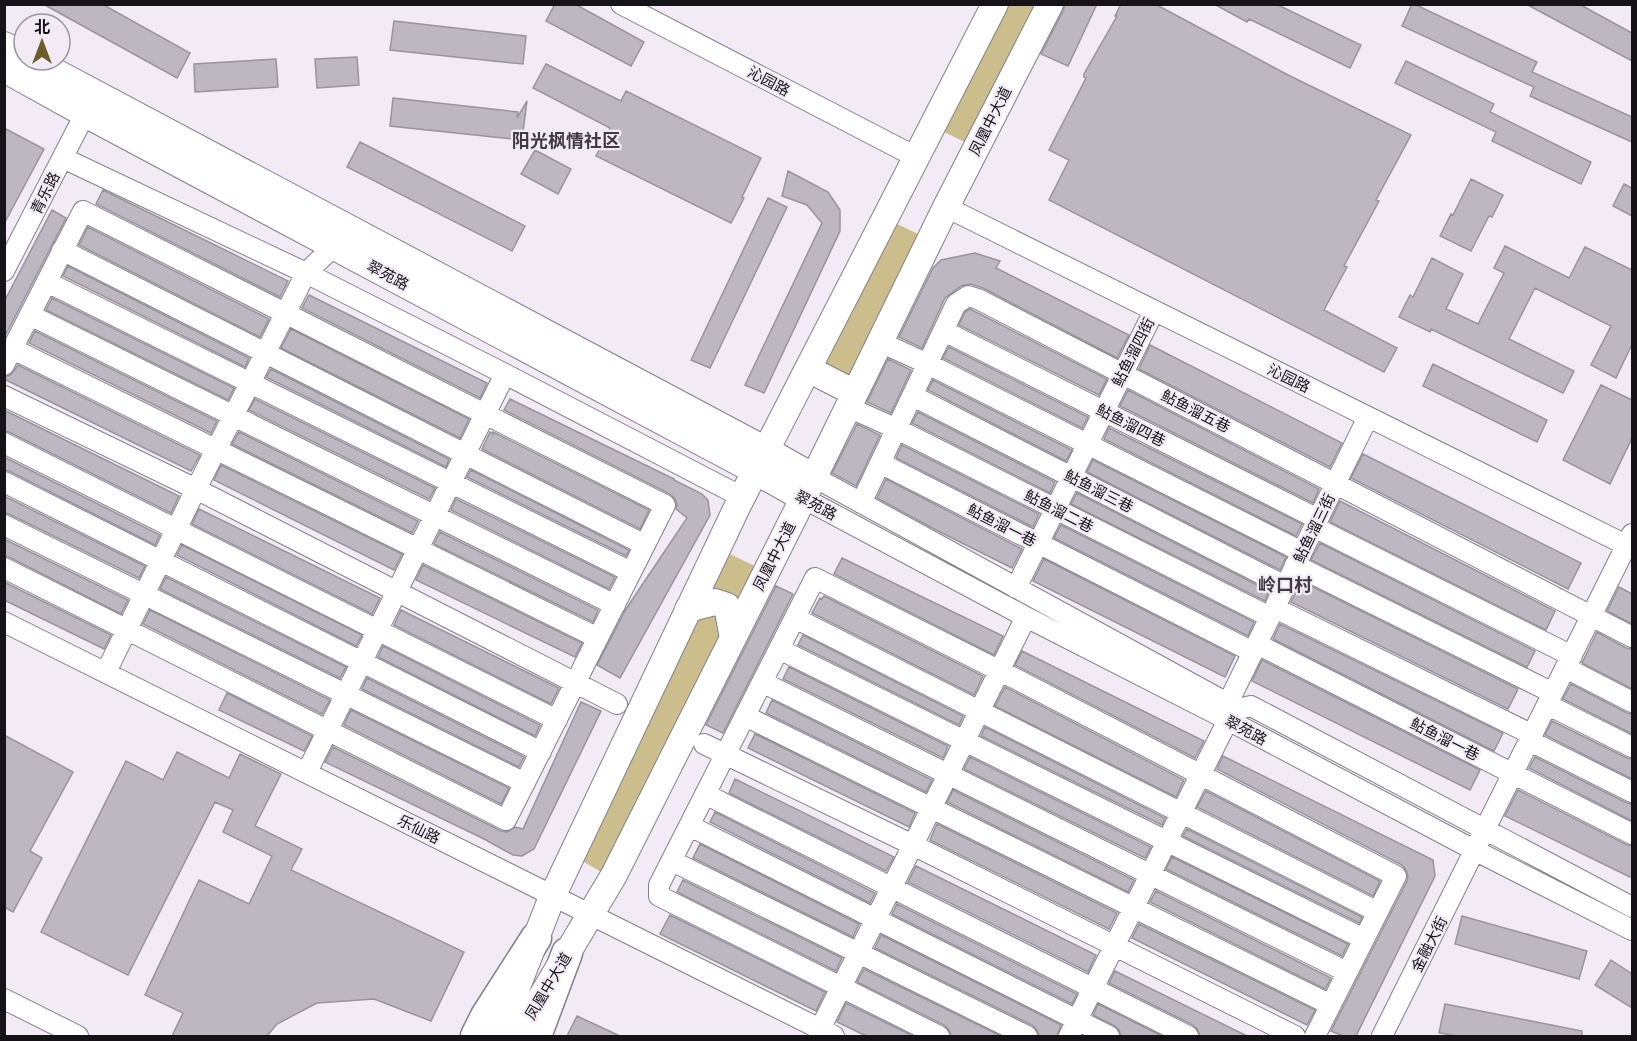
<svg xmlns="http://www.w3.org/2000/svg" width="1637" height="1041" font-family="'PT Sans','Noto Sans SC',sans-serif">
  <rect width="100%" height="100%" fill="#f2ebf6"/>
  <path fill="#ccbd8d" d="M1009,5H1046L973,146L944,132Z
    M893,222L920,235L850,379L823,366Z
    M730,554L761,569L608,876L577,858Z"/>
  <path fill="#bdb7c1" stroke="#98939d" stroke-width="1.5" d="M43,4H102L190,53L177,78Z
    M555,4H575L644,42L631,66L546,21Z
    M1065,4H1097L1068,66L1041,54L1063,11Z
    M1121,4H1155L1288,75L1411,135L1376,200L1379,201L1344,266L1347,267L1324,310L1397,348L1384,372L1049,200L1069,160L1049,150L1086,78L1084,77V74L1117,16H1115Z
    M1214,4H1276L1361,45L1350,68L1249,19L1247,22Z
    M1412,4H1414L1537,62L1532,72L1632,117V142L1530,96L1534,87L1402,26Z
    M1526,4H1579L1632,33V61Z
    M394,21L526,36L523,64L390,50Z
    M357,57L359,85L317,88L315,59Z
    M276,59L278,87L195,92L194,64Z
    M1406,61L1494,104L1490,112L1591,162L1581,184L1492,141L1496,132L1395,83Z
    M546,64L621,101L626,91L761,158L742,197L744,198L731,223L596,156L610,128L533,88Z
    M393,98L518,112L517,118L527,101L522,140L390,126Z
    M4,128L44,149L4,224Z
    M360,142L525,226L512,251L347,167Z
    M535,150L571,169L558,194L521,174Z
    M788,171L828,192L840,210V231L764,393L745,385L822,223L807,205L782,196Z
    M1471,179L1503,195L1492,217L1489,216L1471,251L1440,236L1451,214L1453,215Z
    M1624,184L1632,188V216L1613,206Z
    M103,190L288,281L280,297L96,204Z
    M768,198L787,207L710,368L691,360Z
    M52,210L66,218L4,338V302Z
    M88,227L269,319L260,337L79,245Z
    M1505,246L1569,278L1585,247L1632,270V344L1616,378L1591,365L1611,326L1535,288L1509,339L1574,371L1563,393L1431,329L1430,332L1399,317L1410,295L1413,297L1432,258L1463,274L1446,309L1478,324L1504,273L1494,268Z
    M975,253L1000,261L996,268L1129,335L1117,358L983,288L971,284L961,286L945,298L922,348L899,337L933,268L941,260Z
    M68,266L249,358L245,367L63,276Z
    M309,295L487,383L480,398L302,308Z
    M52,298L234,388L228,400L46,310Z
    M970,309L1107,379L1099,395L959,325L965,312Z
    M291,329L469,419L460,438L281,348Z
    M35,331L217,421L211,433L29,343Z
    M1150,345L1342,443L1330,467L1139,369Z
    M949,347L1088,417L1082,428L943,358Z
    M888,359L911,370L891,413L867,402Z
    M1433,364L1547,420L1537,442L1423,386Z
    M18,365L200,455L191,471L4,379V377L10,375L14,371Z
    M271,369L449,459L446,467L266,377Z
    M933,380L1072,450L1066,461L928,390Z
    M1601,385L1632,400V438L1610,484L1563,460Z
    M1128,390L1319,489L1313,503L1120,406Z
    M255,399L435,488L429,499L249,410Z
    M510,399L674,479V480L702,494L708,500L710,515L620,678L597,665L626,609L687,518L676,509L677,504L675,499L670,494L504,410Z
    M4,410L179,496L171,513L9,432L4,431Z
    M918,412L1055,482L1050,493L912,423Z
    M857,424L880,435L856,486L832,473Z
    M1109,428L1302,524L1296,536L1104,439Z
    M239,432L418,521L412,533L232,444Z
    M490,432L493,434V432L649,510L640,529L482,449Z
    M902,445L1039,514L1033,527L896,458Z
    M1363,454L1581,563L1568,589L1351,478Z
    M4,457L160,535L155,545L9,471L4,470Z
    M1093,460L1286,557L1280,570L1087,472Z
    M221,465L402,554L394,570L214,480Z
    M471,470L629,550L626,556L467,477Z
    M886,479L1022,549L1012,568L936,530L877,498Z
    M1077,493L1269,591L1265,601L1071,504Z
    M4,496L145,566L139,578L9,514L4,513Z
    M456,499L615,577L609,589L451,510Z
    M1340,501L1555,611L1546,630L1330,522Z
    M199,509L380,598L372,614L192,524Z
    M1061,525L1254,622L1248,636L1054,538Z
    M440,532L598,610L593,622L434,544Z
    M4,539L128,600L121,614L9,557L4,556Z
    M1320,543L1535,651L1527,667L1311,560Z
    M182,545L362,635L356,646L177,555Z
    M842,558L1003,636L994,655L834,574Z
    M1044,559L1235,656L1225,677L1033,581Z
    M423,565L582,643L575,657L416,580Z
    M166,577L346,667L340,678L160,589Z
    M1301,581L1518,689L1508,709L1291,602Z
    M4,582L111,635L104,649L4,600Z
    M776,586L793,594L723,733L706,725Z
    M1619,587L1632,594V624L1607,611Z
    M824,596L983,676L974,695L812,613L820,598L822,599Z
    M150,610L330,700L322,714L143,624Z
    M401,610L559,688L551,704L394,625Z
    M1280,624L1503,733L1494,751L1273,639Z
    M1597,632L1626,648L1632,649V689L1582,663Z
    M803,635L963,716L959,725L798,645Z
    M383,646L540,725L535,736L378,657Z
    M1022,651L1204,741L1195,758L1015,665Z
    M1262,660L1480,770L1470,790L1252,681Z
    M789,667L948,746L943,758L783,679Z
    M367,678L524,757L519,767L362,689Z
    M1571,684L1627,713L1632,714V734L1563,699Z
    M1005,687L1184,780L1176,797L995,706Z
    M227,693L312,736L304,751L219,710Z
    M772,700L932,780L926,792L766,713Z
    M581,702L601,711L534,849L522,856L513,855L484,839L325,762L333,747L501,831L507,832L515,827L523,829Z
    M351,710L509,788L501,804L344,725Z
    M1552,721L1627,758L1632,759V779L1545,735Z
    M985,727L1165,818L1162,825L981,736Z
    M755,734L915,813L909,827L748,748Z
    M4,735L73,772L30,851L42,858L13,912L4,907Z
    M177,752L229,778L240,754L281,774L255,826L302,849L291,870L464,952L431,1021L374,999L317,1003L277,1024L267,1036H172L183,1013L145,995L199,880L249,904L272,856L223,832L233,810L215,802L128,975L41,932L126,761L163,780Z
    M1223,756L1433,860L1435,876L1356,1036H1343L1331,1031L1407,881L1408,876L1406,870L1402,865L1217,769Z
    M970,757L1151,847L1145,858L964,769Z
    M1535,757L1627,803L1632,804V821L1529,768Z
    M735,779L894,857L886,871L729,793Z
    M953,790L1134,880L1128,892L947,802Z
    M1518,790L1627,845L1632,846V878L1505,816Z
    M1206,791L1380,881L1373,896L1197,807Z
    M715,812L875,893L870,903L710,822Z
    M937,824L1117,913L1109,929L930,840Z
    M1187,829L1362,917L1359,923L1183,836Z
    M700,844L859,924L853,937L693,858Z
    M1172,857L1348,944L1342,956L1166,869Z
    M916,866L1096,955L1088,972L908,882Z
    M683,880L842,958L836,971L677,892Z
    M1156,891L1331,978L1325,989L1150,902Z
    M897,904L1077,994L1072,1004L892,914Z
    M670,915L825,992L816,1011L660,934Z
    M1462,916L1587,951L1579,979L1455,944Z
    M1139,924L1315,1010L1307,1025L1132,938Z
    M881,935L1061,1025L1057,1036H1039L1037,1030L1032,1025L875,948Z
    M1611,960L1632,974V1008L1595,985Z
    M864,969L1001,1036H951L949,1030L944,1025L857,982Z
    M1115,971L1247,1036H1200L1198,1030L1193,1025L1109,983Z
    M846,1003L913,1036H866L837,1022Z
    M1098,1004L1162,1036H1121L1119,1030L1115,1026L1093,1015Z
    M1445,1004L1582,1031V1036H1458L1439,1033Z
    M577,1016L620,1036H567Z"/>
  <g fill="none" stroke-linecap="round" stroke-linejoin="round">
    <defs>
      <path id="minor" d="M621,4L916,157
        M63,158L306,273L505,374L742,497
        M946,207L1632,548
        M62,250L645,545
        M4,271L85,114
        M47,282L631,572
        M30,315L615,605
        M944,331L1318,519
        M880,342L928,364L1302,552
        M13,349L598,638
        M4,365L83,211L665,505L506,820L4,568
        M4,396L196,489L617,704
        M913,396L1285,586
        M848,407L897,429L1270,617
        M4,443L557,720
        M880,463L1253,652
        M814,477L1238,709L1251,706L1632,907
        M4,482L541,752
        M803,498L1026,617L1228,720L1476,851L1632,930
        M861,503L956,304L968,296L978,299L1632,637
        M4,525L525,783
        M1314,527L1572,656
        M1295,565L1553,693
        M1016,588L1154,311
        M1275,608L1533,735
        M795,618L1378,912
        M4,622L834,1036
        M1257,644L1632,834
        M779,649L1364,939
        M1566,668L1632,702
        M106,672L196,489L306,273L334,246
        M762,682L1347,972
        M1228,703L1368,417
        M1548,705L1632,747
        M745,716L1331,1005
        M1530,741L1632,792
        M704,744L913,845L1295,1036
        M307,772L505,374
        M705,794L1188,1036
        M690,826L1109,1036
        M672,861L1027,1036
        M4,999L78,1036
        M820,1029L913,845L1026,617
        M939,1036L659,896V885L815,578L1018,680L1396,876L1315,1036
        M1069,1036L1228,720
        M1382,1036L1632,534"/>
      <path id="major" d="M4,45L24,55
        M33,60L766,450L814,477
        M4,69L85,114L755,471L803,498
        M808,369L855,393
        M688,609L715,602L727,606L733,638
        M496,1036L503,1023L552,897L739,503L995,4
        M518,1036L614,875L814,477L946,207L1050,4"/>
      <path id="highway" d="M476,1036L486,1016L536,938
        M536,1036L567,953"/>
    </defs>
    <use href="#minor" stroke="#847f89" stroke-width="22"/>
    <use href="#major" stroke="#847f89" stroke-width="28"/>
    <use href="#highway" stroke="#847f89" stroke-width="33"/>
    <use href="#minor" stroke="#fff" stroke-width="20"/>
    <use href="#major" stroke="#fff" stroke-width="26"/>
    <use href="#highway" stroke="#fff" stroke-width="30"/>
  </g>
  <g text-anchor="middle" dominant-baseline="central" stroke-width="4.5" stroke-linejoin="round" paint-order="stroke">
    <g font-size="15" fill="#151317" stroke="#f2ebf6">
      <text transform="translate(769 81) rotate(28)">沁园路</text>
      <text transform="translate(990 121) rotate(-63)">凤凰中大道</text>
      <text transform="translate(45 193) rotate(-63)">青乐路</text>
      <text transform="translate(388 275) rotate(28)">翠苑路</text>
      <text transform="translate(1133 352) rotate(-63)">鲇鱼溜四街</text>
      <text transform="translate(1289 378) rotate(26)">沁园路</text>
      <text transform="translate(1196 411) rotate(27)">鲇鱼溜五巷</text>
      <text transform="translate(1131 425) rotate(27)">鲇鱼溜四巷</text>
      <text transform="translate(1099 491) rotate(27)">鲇鱼溜三巷</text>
      <text transform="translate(816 505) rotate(28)">翠苑路</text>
      <text transform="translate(1059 511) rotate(27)">鲇鱼溜二巷</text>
      <text transform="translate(1002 525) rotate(27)">鲇鱼溜一巷</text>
      <text transform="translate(1314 528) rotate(-64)">鲇鱼溜三街</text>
      <text transform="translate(774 556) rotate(-63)">凤凰中大道</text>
      <text transform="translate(1246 730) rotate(28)">翠苑路</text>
      <text transform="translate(1445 739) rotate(27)">鲇鱼溜一巷</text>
      <text transform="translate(419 829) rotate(27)">乐仙路</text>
      <text transform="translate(1429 944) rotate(-63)">金融大街</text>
      <text transform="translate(548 986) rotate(-59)">凤凰中大道</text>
    </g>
    <g font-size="18" font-weight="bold" fill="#3e3942" stroke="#f2ebf6">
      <text x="566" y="140">阳光枫情社区</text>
      <text x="1285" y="584">岭口村</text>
    </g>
  </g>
  <rect width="1637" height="1041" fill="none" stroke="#151317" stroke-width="12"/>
  <g transform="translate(42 42)"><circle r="28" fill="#f2ebf6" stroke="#9a959d" stroke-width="1.5"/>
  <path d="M0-4.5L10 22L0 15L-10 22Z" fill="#6c5c2a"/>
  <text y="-9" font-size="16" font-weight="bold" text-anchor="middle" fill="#151317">北</text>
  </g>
</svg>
